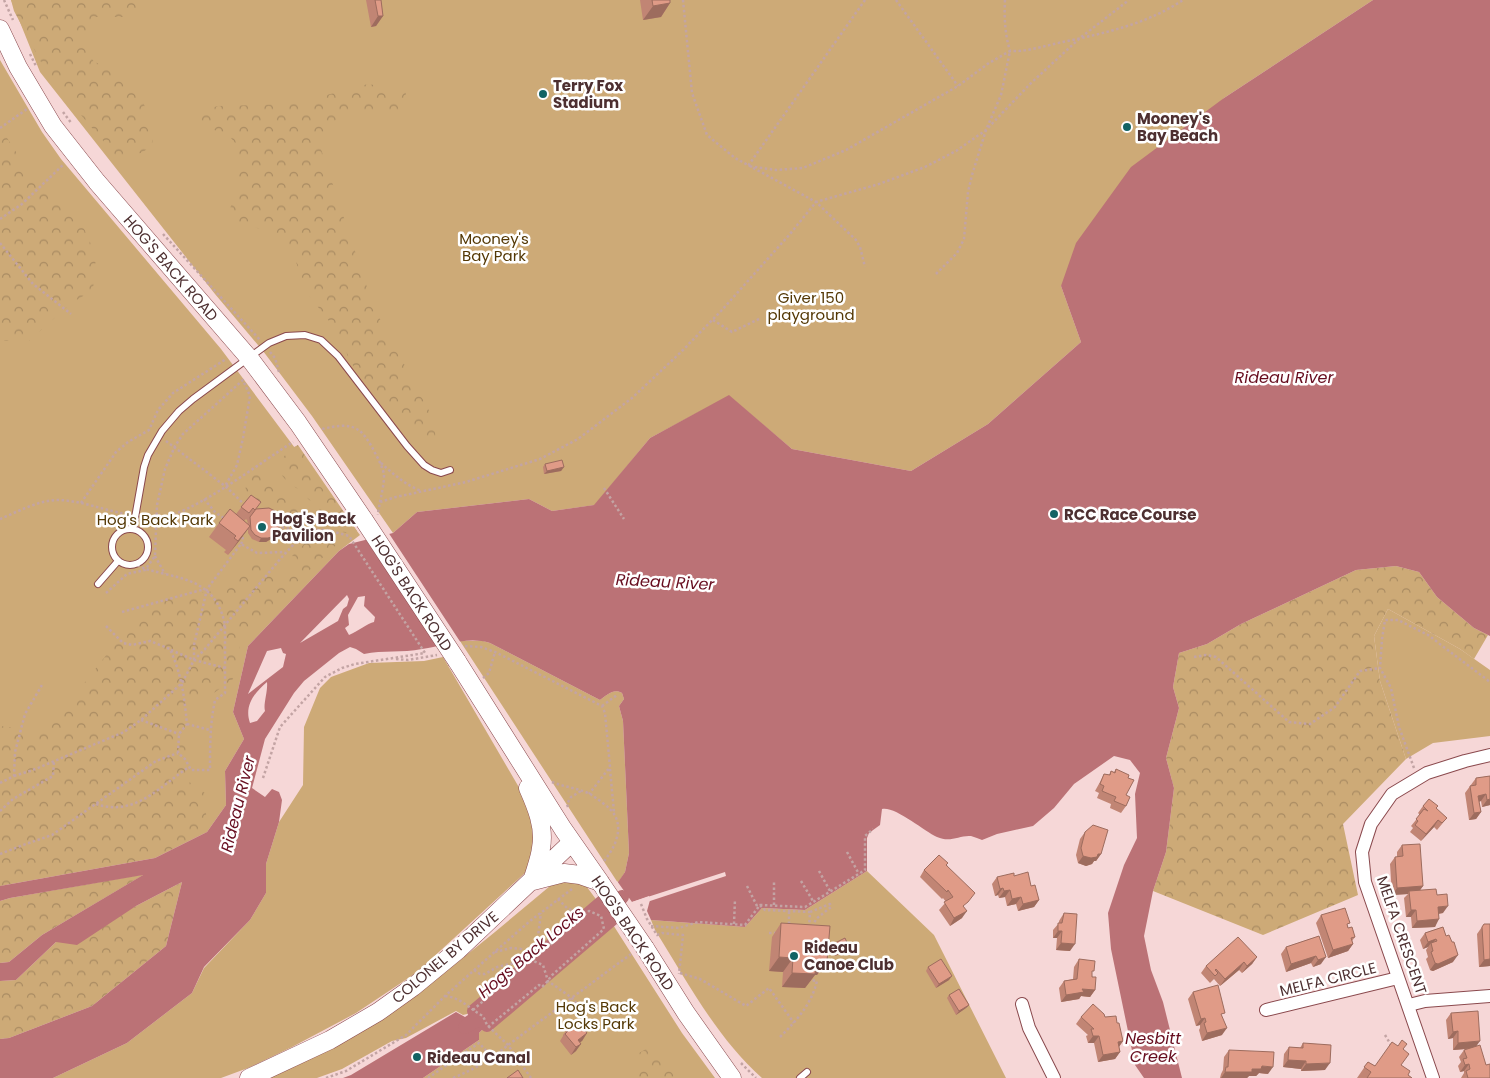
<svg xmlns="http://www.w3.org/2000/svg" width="1490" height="1078" font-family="Poppins,sans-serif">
  <defs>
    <pattern id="forest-crowns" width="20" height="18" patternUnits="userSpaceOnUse" patternTransform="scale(1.25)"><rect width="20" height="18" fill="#cdaa77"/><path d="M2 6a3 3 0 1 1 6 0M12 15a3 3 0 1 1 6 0" fill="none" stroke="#a98b62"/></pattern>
  </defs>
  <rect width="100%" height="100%" fill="#f6d7d7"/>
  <path fill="#cdaa77" d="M11,0H1373L1224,98L1061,286L1081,342L988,424L911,471L792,449L729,396L650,438L595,505L552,511L529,499L417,512L393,533L312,416L263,351L215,294L40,72Z
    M0,60L42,132L61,159L221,349L360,535L339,551L248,646L233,712L244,739L225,771L226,805L207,832L0,886Z
    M1388,609L1460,649L1490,670V736L1433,743L1406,759L1380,681L1374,636Z
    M460,641H483L490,643L600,700C607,695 614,688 622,693L624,699L619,706L623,721L629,853L625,872L618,883Z
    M443,657L524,796L538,834L526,872L416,973L356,1013L292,1047L248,1068L221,1078H53L127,1043L192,993L204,968L250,920L266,893V864L279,822L303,785L304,727L320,688L331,677L369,663L424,661Z
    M867,871L934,935L1006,1078H762C716,1037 687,981 655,930L651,920L745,927L762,908L805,910Z
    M556,881L584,883L598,902L541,949L467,1014L463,1015L456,1011L406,1038L392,1041L342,1069L317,1078H267C377,1035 467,955 556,881Z
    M610,920L682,1033L715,1078H423L479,1040V1033L487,1025Z"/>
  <path fill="url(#forest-crowns)" d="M11,0H139L138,9L129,17H92C83,33 85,47 94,62L107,66L143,101L153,133L152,146L141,153L117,157L50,79L14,11Z
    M368,84L406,90L405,113L379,110L341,113L323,137L321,149L374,308L434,420L436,443L425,442L404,426L350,362L340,335L307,293L290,245L281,236L236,221L230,209L237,185L235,143L227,133L201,127L191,118L217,106L293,104Z
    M0,127L36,183L83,226L96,256L93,290L70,304L29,341H0Z
    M298,445L357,531C348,536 333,530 327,523C322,518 320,510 317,504C308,502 306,494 298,489C286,480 282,479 277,464L292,448Z
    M260,471L271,477L280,494L294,506L302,516L301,522L297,525C280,514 276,495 250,504L244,498L246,486L244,478Z
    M327,535L338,543L297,582L253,628L241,640L233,679L184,715L186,743L185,779L205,793L207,832L155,858L0,886V726L36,730L61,713L107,654L153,601L219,590L257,557L282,576L297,559L292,556L306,542L315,545Z
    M1396,566L1419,572L1437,597L1474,628L1488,635L1474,659L1460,649L1388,609L1374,636L1380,681L1406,759L1343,824L1358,895L1263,935L1153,891L1166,852L1174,788L1166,758L1179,708L1173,687L1179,653L1207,644L1241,624L1356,570Z
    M145,874L42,935L9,962L0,963V901L10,898Z
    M182,882L166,946L92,1006L9,1038L0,1039V981L16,980L56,942L136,906Z
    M655,1047L682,1078H635L639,1053L646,1049Z"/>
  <path fill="#bb7276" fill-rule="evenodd" d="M1373,0H1490V636L1474,628L1437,597L1419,572L1396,566L1356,570L1241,624L1207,644L1179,653L1173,687L1179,708L1166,758L1174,788L1166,852L1153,891L1144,936L1151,970L1163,1002L1182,1078H1144L1135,1065L1111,949L1108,913L1124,865L1137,838L1135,794L1140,773L1130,760L1114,756L1074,784L1054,808L1033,826L997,834L982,840C979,839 975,837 971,836C959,835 951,843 937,837C924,831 895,806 882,809L880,825L869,833L867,838V871L805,910L762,908L745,927L651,920L647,911L650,900L649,896L632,902L618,914L607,898L625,872L629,853L623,721L619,706L624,699L622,693C614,688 607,695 600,700L490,643C467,636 444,646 422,649C402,653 383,650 364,654L356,649L350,647L339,653L304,681L294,693L265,739L252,788L265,797L272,789L279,792L282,800L279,822L266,864V893L250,920L204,967L192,993L127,1043L53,1078H0V1039L9,1038L92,1006L166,946L182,882L136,906L77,945L56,942L16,980L0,981V963L9,962L42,935L143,875L10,898L0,901V886L155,858L207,832L226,805L225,771L244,739L233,712L248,646L339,551L349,544L393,533L417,512L529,499L552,511L594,505L650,438L729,395L792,449L911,471L988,424L1081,342L1061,286L1076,243L1131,167L1224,98ZM347,595L349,599L347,606L343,609L338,621L300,643ZM365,596L364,606L375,617L374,622C368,623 357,632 349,635L345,628L349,625L348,615L358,597ZM281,648L283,653L286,654L283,667L248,694L267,651ZM267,682C268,692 263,704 265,711L257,721L250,723C244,706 254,693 267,682Z
    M474,1011L487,1025L479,1033V1040L423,1078H343L351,1075L456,1012L465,1017Z"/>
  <path fill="#f6d7d7" d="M388,532L461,643L439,648L364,537Z
    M725,872L726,876L647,902L648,899L633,904L619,916L605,896L617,881L632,902Z"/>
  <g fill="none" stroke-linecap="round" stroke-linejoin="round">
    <path stroke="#bb7276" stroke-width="14" d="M607,898L618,914L487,1025L474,1011Z
      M465,1027L483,1016L622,897"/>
    <defs>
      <path id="lane" d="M112 547a18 18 0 1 1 36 0a18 18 0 1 1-36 0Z
        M133,529L144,467L148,455L162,431L179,411L193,399L269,343L286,336L305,335L321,340L338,356L407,446L424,465L432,470L441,473L450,470
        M98,584L118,561
        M800,1078L807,1072"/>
      <path id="street" d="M1022,1004L1029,1028L1054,1078
        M1409,1005L1425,1001L1490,996
        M1266,1010L1398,978
        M1433,1078L1365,882L1362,852L1371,824L1392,794L1427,773L1465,761L1490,755"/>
      <path id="secondary" d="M0,29L18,67L53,126L97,182L250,359L298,423L364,520
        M457,661L563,829L600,882
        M528,788C536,806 545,827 541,848C540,858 536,868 533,878
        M533,881L564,873L580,875L600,882
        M645,948L686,1013L732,1078
        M249,1078L330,1040L378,1012L413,987L458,950L572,842"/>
    </defs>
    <use href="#lane" stroke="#8a494d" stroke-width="8"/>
    <use href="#street" stroke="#8a494d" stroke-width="14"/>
    <use href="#secondary" stroke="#8a494d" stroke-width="19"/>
    <path stroke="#c3a4a4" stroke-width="2.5" stroke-dasharray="2.5 2.5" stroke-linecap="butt" d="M4,0L13,20
      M683,0L692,93L707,135L735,158L816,202L856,240L860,247L865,267
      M865,0L748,166L776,170L803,168L846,150L958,86L989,63L1010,51
      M896,0L958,86
      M1005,0C1004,18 1005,34 1010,51H1018C1033,50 1048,45 1063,42C1105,33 1147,24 1183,0
      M30,54L36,66
      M63,112L72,124
      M0,128L27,109
      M0,219L22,204L64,164
      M163,234L260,340
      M0,243L33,284L71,314
      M936,274L957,253L964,239L968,192L972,175L986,130L1001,95L1010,51
      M713,320L732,332L759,319
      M270,352L275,358L279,372
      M322,429C352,422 361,425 375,453C379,460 383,468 384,475C384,489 379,502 378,515
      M166,441L225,486L245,505
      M381,463C393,474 406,485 421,491
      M604,488L624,519
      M204,499L215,512L225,519
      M380,502L396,497L466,482L540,459L578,439L632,398L680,353L721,311L790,234L816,202L879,184L925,167L956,151L986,130L1031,83L1080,38L1129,0
      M81,503L116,452L128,442L149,430L158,410L173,393L226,359
      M144,516C148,517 152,518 156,518C189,518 262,461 293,442
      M0,519C17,512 37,501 56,500C80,500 103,510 126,514
      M241,544L243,540L242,534
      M155,556L165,574
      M106,593L127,574L145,570L155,556L157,505L165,469L175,446L183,434L243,380L250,396L243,438L237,465L225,486
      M122,612L205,589
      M106,626L123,643L132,645L150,641L170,649C182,676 184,695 187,724L179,734L178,753L185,759L191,770H210C210,746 210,724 215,700L225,693V625C218,590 197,581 165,574C154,571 145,570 136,564
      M465,646L481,647L495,652L602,706L605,713L610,767L589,794
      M171,650L194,660L225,668
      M1194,657L1206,655L1216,657L1289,722L1310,724L1335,707L1360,671L1380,668
      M396,659L408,660L437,655
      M194,660V645L207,589L241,544L257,553L285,552
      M483,678L489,673L495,652
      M602,706L617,695
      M141,720L179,734
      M187,724L210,730
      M1414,768L1399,727L1391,688L1380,668L1382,639L1385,620H1398L1428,635L1490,682
      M610,769L614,812
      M14,776L33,770L124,732L141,720L182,683L194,660L205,649L281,558L307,530
      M263,778L280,727L325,677L342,668L355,664L425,653L349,536L327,530H295L281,527L279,522
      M552,782C564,787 578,788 590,794C595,797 612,809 614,814C624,830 614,849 604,861
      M0,783L14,776L15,752L25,714L42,685
      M96,804C135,817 159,787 189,767
      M568,807L567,804L571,797L581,791
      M0,811L13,799L53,776L54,761
      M847,852L859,874
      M0,854L23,845L52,835L156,761L178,753
      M819,871L830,891
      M801,881L813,901
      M747,886L758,908
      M558,899L567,908L584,915
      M641,904L647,919L657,935L662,933L683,935L679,974
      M760,905L765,910L810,912L809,928
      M774,905V882
      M810,912L830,904L831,907L816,919L812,928
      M734,924L735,899
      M789,924V911
      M651,926L679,928L698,922L745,925L760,905L805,907L865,870V836L873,829
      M769,933H777
      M495,952L511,948L521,949L531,960L543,965L548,981L572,998L583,1011
      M474,970L480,974H485L497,967L519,962L534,949L537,944L541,913
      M680,973L700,979L746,1006L769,988L794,1023
      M445,996C462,998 468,1008 483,1016L487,1025L508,1045L531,1078
      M473,1010L522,967L519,962
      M488,1027L539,985L542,987L548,981L551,976L604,929L601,916L589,911L543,951H536L530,957
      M1385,1035L1391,1045
      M780,1037C797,1020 811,1005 817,981L810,980
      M741,1063L756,1078
      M326,1078L346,1071L406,1035L445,996L498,949L530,921L572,889
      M428,1078L479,1043L493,1058
      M453,1078C475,1069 490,1060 508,1045L631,954"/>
    <use href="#lane" stroke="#fff" stroke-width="6"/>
    <use href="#street" stroke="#fff" stroke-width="12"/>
    <use href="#secondary" stroke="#fff" stroke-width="18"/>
    <defs>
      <path id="secondary-bridge" d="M364,520L457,661
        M600,882L645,948"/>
    </defs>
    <use href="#secondary-bridge" stroke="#8a494d" stroke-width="19" stroke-linecap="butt"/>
    <use href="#secondary-bridge" stroke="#fff" stroke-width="18"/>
  </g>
  <path fill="#c18574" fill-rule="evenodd" d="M366,0H381L383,16L376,26L371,27Z
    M640,0H670V3L661,17L643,20Z
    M545,464L564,467L561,471L544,474L543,467Z
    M251,495L256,510L271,539L266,542H259L252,539L248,533V529L228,555L224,552L226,550L209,537L219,523L236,514ZM246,519L247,520L248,524L244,521Z
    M1116,769L1128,778L1126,795V806L1121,813L1110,808L1111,804L1097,798L1099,793L1095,791L1100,782L1104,774L1109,775L1111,771L1114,772Z
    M1490,776V805L1482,807L1481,801L1479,802L1481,812L1476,819L1469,820L1465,793L1476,778Z
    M1423,806L1436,809L1447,818L1437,830L1434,827L1421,841L1410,832L1413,828L1411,826L1420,815L1418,813Z
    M1085,832L1101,854L1096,861H1094L1092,864L1086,866L1078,863L1076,855L1080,839Z
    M1402,845L1423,886L1420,890L1437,895L1443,913L1439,914L1435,927L1412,928L1411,917H1406L1404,898L1408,894L1392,895L1390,864L1395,857H1397V852Z
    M947,865L964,908L962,918L950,926L939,910L946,902L943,898L942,899L920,877L924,870Z
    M1014,876L1031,886L1039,900L1034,907L1018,911L1016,904L1007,906L1005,897L999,898L998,895L995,896L992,884L997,877Z
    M1064,913L1070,951L1056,950L1057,938H1053V930L1059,923V921Z
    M1321,915L1348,926V928L1355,937L1352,941L1353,944L1348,951L1328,958L1316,923Z
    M781,923L827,961L817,975H815L805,988L782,987L783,972L769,971L772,937Z
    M1484,924H1490V966L1479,967L1477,934Z
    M1443,927L1453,962L1433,971L1430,970L1426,959L1428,957L1426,950L1428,947L1423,949L1420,940L1425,933Z
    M1319,936L1321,964L1313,967L1311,963L1286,972L1281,954L1286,947Z
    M833,944L846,951L835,956L831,948Z
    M1257,957L1252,964L1242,973L1239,970L1220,986L1214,979L1210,983L1201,973L1206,966Z
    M1079,959L1092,975L1095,990L1090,997L1081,996L1079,999L1061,1002L1059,988L1064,981L1073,979L1074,967Z
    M928,967L949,980L936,988L926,971Z
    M1193,992L1222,1017V1035L1202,1041L1199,1030L1200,1028V1025L1196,1026L1188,999Z
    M949,995L969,1005L966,1008L956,1015L947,998Z
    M1451,1013L1477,1046L1490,1078H1461L1464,1073V1071L1460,1072L1458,1066L1461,1062L1459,1057L1464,1050L1468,1049L1453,1050V1038L1448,1039L1446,1020Z
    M1081,1017H1105L1117,1023L1123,1041L1119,1047L1120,1052L1115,1059L1098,1062L1094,1043H1088L1086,1036L1088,1035L1076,1024Z
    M575,1026L587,1033L582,1041L579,1042L576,1051L571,1055L560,1041L563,1036V1035L568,1028Z
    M1303,1043L1325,1070L1301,1071V1069L1283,1067L1284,1054L1289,1047L1300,1048Z
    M1403,1049L1401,1065L1408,1075L1412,1078H1357L1368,1062L1375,1066Z
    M1229,1050L1268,1074L1259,1073L1256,1076H1249L1247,1078H1220L1221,1074L1223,1070L1224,1057Z"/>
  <path fill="#9d6c5e" d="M670,3L661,17L643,20L653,6Z
    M378,16H383L376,26L371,27Z
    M564,467L561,471L544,474L547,471Z
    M250,526L240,540L228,555L238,541Z
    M278,530L271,539L266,542H259L261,538Z
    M1486,794L1481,801L1473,803L1478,796Z
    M1490,799V805L1482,807L1487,800Z
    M1481,812L1476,819L1469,820L1474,813Z
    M1438,820L1434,827L1421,841L1426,834Z
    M1098,854H1101L1096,861H1094L1092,864L1086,866L1078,863L1083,856Z
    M1423,886L1418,893L1409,891L1408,894L1392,895L1397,888Z
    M1003,888L998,895L995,896L1000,889Z
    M1010,890L1005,897L999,898L1004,891Z
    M1021,897L1016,904L1007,906L1012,899Z
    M1039,900L1034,907L1018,911L1023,904Z
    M1448,906L1443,913L1433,914L1438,907Z
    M1411,910H1416L1411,917H1406Z
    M967,911L962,918L950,926L954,918Z
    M1439,919L1435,927L1412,928L1417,921Z
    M1058,931H1062L1057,938H1053Z
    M1436,939L1431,945V943L1428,947L1423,949L1428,942Z
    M1061,943L1075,944L1070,951L1056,950Z
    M1353,944L1348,951L1328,958L1333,950Z
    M849,947L846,951L835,956L838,953Z
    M1458,955L1453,962L1433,971L1430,970L1435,963Z
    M1316,956L1311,963L1286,972L1291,964Z
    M779,957L793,958L783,972L769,971Z
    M1257,957L1252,964L1242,973L1247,966Z
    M1326,957L1321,964L1313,967L1318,960Z
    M1490,959V966L1479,967L1484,960Z
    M816,960L827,961L817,975H815L805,988L782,987L792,973Z
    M1244,962L1239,970L1220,986L1225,979Z
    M952,976L949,980L936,988L939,984Z
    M1082,989L1095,990L1090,997L1081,996L1079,999L1061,1002L1066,995Z
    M969,1005L966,1008L956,1015L959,1011Z
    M1205,1018L1200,1025L1196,1026L1201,1019Z
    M1227,1028L1222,1035L1202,1041L1207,1033Z
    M1458,1031L1453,1038L1448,1039L1453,1032Z
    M587,1033L582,1041L575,1046L578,1040Z
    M1093,1036H1099L1094,1043H1088Z
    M1123,1041L1118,1048V1042Z
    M1480,1041L1475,1048L1453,1050L1458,1043Z
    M581,1044L576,1051L571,1055L576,1047Z
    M1120,1052L1115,1059L1098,1062L1103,1055Z
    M1288,1060L1306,1061L1301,1069L1283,1067Z
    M1330,1063L1325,1070L1301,1071L1306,1064Z
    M1469,1064L1464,1071L1460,1072L1465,1065Z
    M1262,1066L1273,1067L1268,1074L1259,1073L1256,1076H1249L1247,1078H1221L1225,1072L1252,1069Z"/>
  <path fill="#e09b87" stroke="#9d6c5e" d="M375,0H381L383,16H378Z
    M652,0H670V3L653,6Z
    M562,460L564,467L547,471L545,464Z
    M251,495L261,502L255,510L253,508L249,513L241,507Z
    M269,508L275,511L279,516L280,524L278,530L274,536L268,538H261L255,535L251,530L250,517L256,509Z
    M230,509L250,526L238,541L234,538L236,536L219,523Z
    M1116,769L1129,775L1128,778L1134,780L1126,795L1130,797L1126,806L1114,801L1116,797L1102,791L1104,786L1100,784L1104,774L1110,775L1111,771L1115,773Z
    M1490,776V799L1487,800L1486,794L1478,796L1481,812L1474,813L1470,786L1476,785V778Z
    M1429,799L1438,806L1436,808L1447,818L1442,823L1438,820L1426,834L1415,825L1418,821L1416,819L1424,809L1428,811L1423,806Z
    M1093,825L1108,830L1101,854H1098L1097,857L1091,858L1083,856L1081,848L1085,832Z
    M1420,844L1423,886L1397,888L1395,857L1403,856L1402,845Z
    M939,855L948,863L946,865L975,893L968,902L963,906L967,911L954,918L944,902L953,897L948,890L947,892L924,870Z
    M1028,872L1031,886L1035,885L1039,900L1023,904L1021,897L1012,899L1010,890L1004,891L1003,888L1000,889L997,877L1014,873V876Z
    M1436,889L1437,895L1447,894L1448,906L1438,907L1439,919L1417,921L1416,910H1411L1409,891Z
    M1345,908L1350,923L1347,924L1348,928L1352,927L1355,937L1351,938L1353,944L1333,950L1321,915Z
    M1064,913L1077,914L1075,944L1061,943L1062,931H1058V923H1062Z
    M781,923L830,926L827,961L816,960L815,974L792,973L793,958L779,957Z
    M1484,924H1490V959L1484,960L1482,927Z
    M1443,927L1446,936L1449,935L1452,942H1454L1458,955L1438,964L1435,963L1431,952L1433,951L1431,943L1437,941L1436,939L1428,942L1425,933Z
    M1319,936L1326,957L1318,960L1316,956L1291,964L1286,947Z
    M1238,937L1257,957L1247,966L1244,962L1225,979L1216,969L1215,970L1218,973L1215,976L1206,966Z
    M845,938L849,947L838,953L833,944Z
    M941,959L952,976L939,984L928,967Z
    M1079,959L1095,961L1094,971H1092V977H1096L1095,990L1082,989L1084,992L1066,995L1064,981L1077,979Z
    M1218,985L1225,1013L1221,1014L1227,1028L1207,1033L1204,1023L1206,1022L1205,1018L1201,1019L1193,992Z
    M959,989L969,1005L959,1011L949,995Z
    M1093,1004L1104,1014L1105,1017L1116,1016L1117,1023H1119L1123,1041L1118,1042L1120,1052L1103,1055L1099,1036H1093L1091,1029H1094L1081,1017Z
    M1478,1011L1480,1041L1458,1043V1031L1453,1032L1451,1013Z
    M579,1023L587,1033L578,1040L581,1044L576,1047L565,1034L569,1030L568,1028L573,1024L575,1026Z
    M1402,1040L1407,1044L1403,1049L1409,1054L1401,1065L1410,1071L1408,1075L1412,1078H1367L1371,1072L1364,1067L1368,1062L1375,1066L1392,1042L1398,1046Z
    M1303,1043L1331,1045L1330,1063L1306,1064V1061L1288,1060L1289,1047L1303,1048Z
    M1480,1045L1486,1065L1490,1064V1078H1468L1466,1071L1470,1069L1469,1064L1465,1065L1463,1059L1467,1058L1464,1050Z
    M1229,1050L1274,1052L1273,1067L1262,1066L1261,1069H1252V1072H1225L1226,1067H1228Z
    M518,1070L523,1078H507Z"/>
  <g fill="#126364" stroke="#fff" stroke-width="2">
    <circle cx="543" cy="94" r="5"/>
    <circle cx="1127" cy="127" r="5"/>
    <circle cx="1054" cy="514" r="5"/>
    <circle cx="262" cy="527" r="5"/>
    <circle cx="794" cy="956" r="5"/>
    <circle cx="417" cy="1057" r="5"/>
  </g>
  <g text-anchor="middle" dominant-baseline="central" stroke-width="5" stroke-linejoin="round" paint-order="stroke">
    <g font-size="15" font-weight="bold" fill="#4d2f30" stroke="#fff" text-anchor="start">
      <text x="553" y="85">Terry Fox<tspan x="553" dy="17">Stadium</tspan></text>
      <text x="1137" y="118">Mooney's<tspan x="1137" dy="17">Bay Beach</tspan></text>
      <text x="1064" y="514">RCC Race Course</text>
      <text x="272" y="518">Hog's Back<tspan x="272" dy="17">Pavilion</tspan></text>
      <text x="804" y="947">Rideau<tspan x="804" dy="17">Canoe Club</tspan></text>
      <text x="427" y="1057">Rideau Canal</text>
    </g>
    <g font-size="15" fill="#543805" stroke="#fff">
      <text x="494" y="238">Mooney's<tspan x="494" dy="17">Bay Park</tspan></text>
      <text x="811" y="297">Giver 150<tspan x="811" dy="17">playground</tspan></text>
      <text x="155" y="519">Hog's Back Park</text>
      <text x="596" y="1006">Hog's Back<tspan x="596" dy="17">Locks Park</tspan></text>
    </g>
    <g font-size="15" fill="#4d2f30" stroke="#fff">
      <text transform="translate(171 268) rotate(49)">HOG'S BACK ROAD</text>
      <text transform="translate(412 593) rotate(57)">HOG'S BACK ROAD</text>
      <text transform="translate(633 933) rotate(56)">HOG'S BACK ROAD</text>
      <text transform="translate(1402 935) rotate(71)">MELFA CRESCENT</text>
      <text transform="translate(445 957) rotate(-40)">COLONEL BY DRIVE</text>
      <text transform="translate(1328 979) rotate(-14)">MELFA CIRCLE</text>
    </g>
    <g font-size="16" font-style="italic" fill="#670d1f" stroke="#fff">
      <text x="1284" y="377">Rideau River</text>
      <text transform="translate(665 582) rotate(3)">Rideau River</text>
      <text transform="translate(238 804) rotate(-76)">Rideau River</text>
      <text transform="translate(531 952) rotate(-40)">Hogs Back Locks</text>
      <text x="1153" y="1038">Nesbitt<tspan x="1153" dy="18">Creek</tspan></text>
    </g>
  </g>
</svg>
